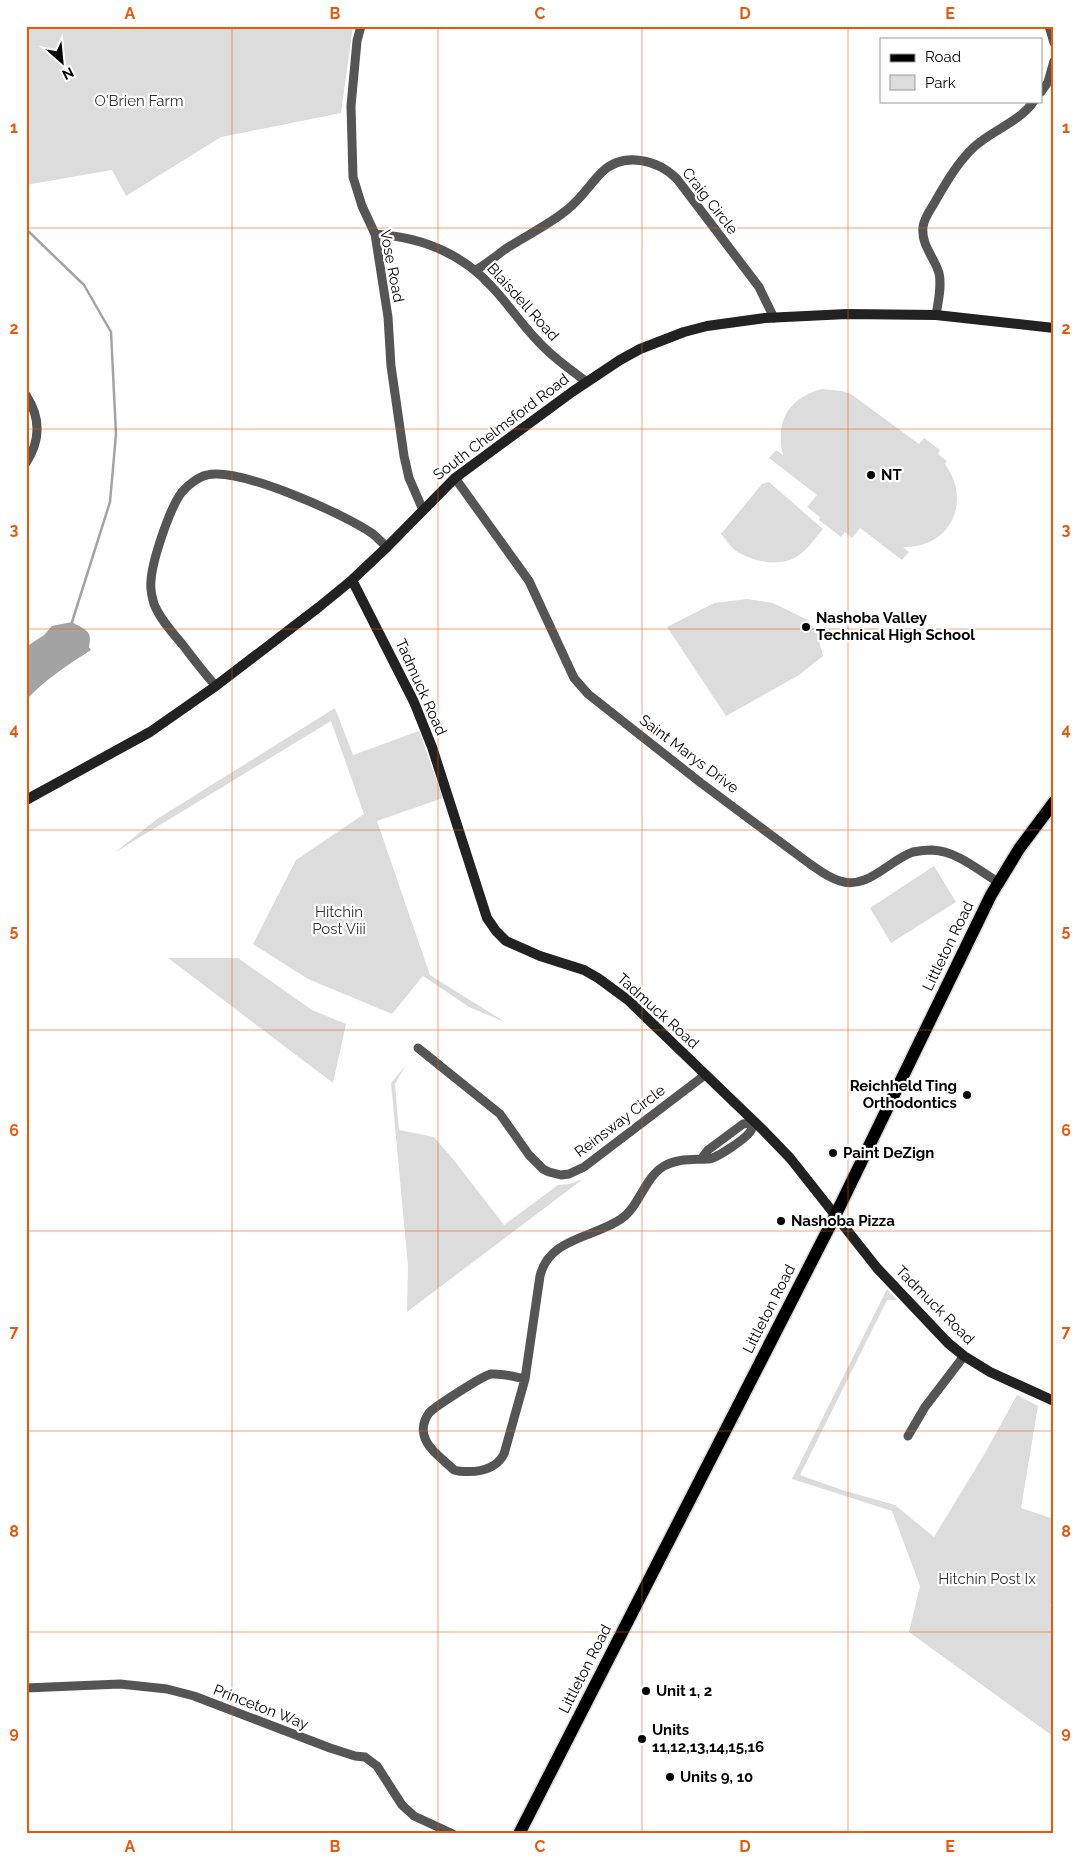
<svg xmlns="http://www.w3.org/2000/svg" width="1080" height="1860" font-family="Raleway,sans-serif">
  <rect width="100%" height="100%" fill="#fff"/>
  <path fill="#dcdcdc" d="M26,26H353L341,113L221,137L126,196L112,170L26,185Z
    M822,389L842,391L851,394L919,444L924,438L940,450L938,454L947,461L945,464C950,472 955,480 956,489C962,524 936,548 903,547L909,552L902,560L860,528L852,538L845,532L841,537L819,520L820,517L807,507L817,495L769,458L776,450L783,455C775,422 788,398 822,389Z
    M769,482L823,529C816,537 808,549 799,555C782,568 753,562 736,551C730,547 726,539 721,534L762,484Z
    M747,599L773,603L808,620L817,633L823,656L799,675L726,716L667,627L714,603Z
    M335,708L353,755L419,731L443,798L377,821L430,975L505,1022L469,1007L423,976L392,1014L308,979L253,944L296,860L364,814L331,721L114,853L157,819Z
    M934,866L956,902L891,943L870,908Z
    M168,958H238L312,1010L346,1024L333,1083Z
    M406,1065L395,1084L399,1130L434,1137L453,1159L504,1225L558,1185L569,1184L583,1179L407,1312L408,1266L391,1083Z
    M887,1289L897,1300H887L800,1475L842,1490L895,1505L934,1537L985,1453L1017,1395L1038,1406L1021,1508L1054,1519V1601L1050,1605L1054,1615V1737L909,1632L920,1586L892,1511L792,1479Z"/>
  <path fill="#a3a3a3" d="M72,622C85,630 93,630 89,647L91,650C67,665 45,680 26,700V647L44,635L52,626Z"/>
  <g fill="none" stroke-linecap="round" stroke-linejoin="round">
    <path stroke="#a3a3a3" stroke-width="2.5" d="M26,229L84,285L111,332L116,434L110,502L72,622"/>
    <defs>
      <path id="primary" d="M519,1834L836,1214L991,895L1019,849L1054,802"/>
    </defs>
    <use href="#primary" stroke="#dbdbdb" stroke-width="15"/>
    <path stroke="#555" stroke-width="9" d="M361,26L357,41L351,106L353,177L362,206L375,234L388,317L391,366L404,456L409,478L423,510
      M1049,26L1054,43
      M1041,92L1048,82L1054,61
      M375,234C421,237 462,253 493,288C508,304 520,322 535,338C550,355 568,368 587,382
      M476,270C486,264 495,257 504,250C525,236 549,225 568,209C581,199 590,184 602,172C624,151 658,160 677,179L759,287L774,318
      M936,315C938,302 942,287 939,273C934,257 921,245 923,227C924,217 932,208 936,200C947,181 958,162 974,147C992,130 1020,122 1034,101
      M26,395C41,418 41,440 26,463
      M455,478L529,581L574,678L588,694L701,783L810,864C820,871 829,878 840,881C868,890 889,860 913,852C918,851 927,850 932,850C957,851 978,870 998,882
      M216,686C204,673 193,658 182,644C172,632 160,619 154,604C152,597 150,588 151,581C152,561 170,507 182,492C188,485 198,477 207,475C239,467 345,514 373,534C378,538 382,543 387,547
      M418,1048L500,1114L529,1155L543,1169L549,1172L561,1175L569,1174L584,1167L705,1075
      M702,1158L708,1150L743,1124L755,1122
      M525,1379C515,1377 502,1373 491,1374C484,1375 434,1407 429,1413C424,1420 422,1427 424,1435C427,1449 444,1460 454,1470L458,1471C476,1473 495,1471 504,1454L525,1379L540,1276C549,1238 593,1238 621,1219C640,1206 644,1178 664,1166C678,1158 693,1160 708,1159C716,1159 745,1139 750,1132C752,1129 753,1125 755,1122
      M908,1436L925,1407L964,1356
      M26,1688L120,1684L167,1689L194,1696L330,1748L355,1756L365,1757L377,1766L402,1805L414,1816L453,1834"/>
    <path stroke="#222" stroke-width="10" d="M352,580L414,702L432,747L487,918L496,931L506,941L540,956L584,970L598,978L628,1000L763,1130L790,1158L877,1268L948,1343L964,1356L990,1372L1054,1401
      M26,800L150,732L213,688L319,607L352,580L387,547L455,478L572,392L620,360L640,349L684,332L707,326L765,318L847,314L936,315L1054,328"/>
    <use href="#primary" stroke="#000" stroke-width="12"/>
  </g>
  <path fill="none" stroke="#e8590c" stroke-width="1" stroke-opacity="0.55" d="M232,26V1834M438,26V1834M642,26V1834M848,26V1834M26,228H1054M26,429H1054M26,629H1054M26,830H1054M26,1030H1054M26,1231H1054M26,1431H1054M26,1632H1054"/>
  <g fill="#000" stroke="#fff" stroke-width="2">
    <circle cx="871" cy="475" r="5"/>
    <circle cx="806" cy="627" r="5"/>
    <circle cx="967" cy="1095" r="5"/>
    <circle cx="833" cy="1153" r="5"/>
    <circle cx="781" cy="1221" r="5"/>
    <circle cx="646" cy="1691" r="5"/>
    <circle cx="642" cy="1739" r="5"/>
    <circle cx="670" cy="1777" r="5"/>
  </g>
  <g text-anchor="middle" dominant-baseline="central" stroke-width="4.5" stroke-linejoin="round" paint-order="stroke">
    <g font-size="15" fill="#333" stroke="#fff">
      <text x="139" y="101">O'Brien Farm</text>
      <text x="339" y="912">Hitchin<tspan x="339" dy="17">Post Viii</tspan></text>
      <text x="987" y="1579">Hitchin Post Ix</text>
    </g>
    <g font-size="15" fill="#000" stroke="#fff">
      <text transform="translate(710 201) rotate(52)">Craig Circle</text>
      <text transform="translate(392 266) rotate(79)">Vose Road</text>
      <text transform="translate(523 302) rotate(48)">Blaisdell Road</text>
      <text transform="translate(501 427) rotate(-37)">South Chelmsford Road</text>
      <text transform="translate(421 687) rotate(66)">Tadmuck Road</text>
      <text transform="translate(689 754) rotate(37)">Saint Marys Drive</text>
      <text transform="translate(948 946) rotate(-64)">Littleton Road</text>
      <text transform="translate(658 1011) rotate(42)">Tadmuck Road</text>
      <text transform="translate(620 1121) rotate(-37)">Reinsway Circle</text>
      <text transform="translate(935 1305) rotate(45)">Tadmuck Road</text>
      <text transform="translate(769 1309) rotate(-63)">Littleton Road</text>
      <text transform="translate(585 1669) rotate(-63)">Littleton Road</text>
      <text transform="translate(261 1707) rotate(21)">Princeton Way</text>
    </g>
    <g font-size="15" font-weight="bold" fill="#000" stroke="#fff" text-anchor="start">
      <text x="881" y="475">NT</text>
      <text x="816" y="618">Nashoba Valley<tspan x="816" dy="17">Technical High School</tspan></text>
      <text x="957" y="1086" text-anchor="end">Reichheld Ting<tspan x="957" dy="17">Orthodontics</tspan></text>
      <text x="843" y="1153">Paint DeZign</text>
      <text x="791" y="1221">Nashoba Pizza</text>
      <text x="656" y="1691">Unit 1, 2</text>
      <text x="652" y="1730">Units<tspan x="652" dy="17">11,12,13,14,15,16</tspan></text>
      <text x="680" y="1777">Units 9, 10</text>
    </g>
  </g>
  <rect width="1080" height="1860" fill="none" stroke="#ffffff" stroke-width="55"/>
  <rect x="880" y="38" width="162" height="65" fill="#ffffff" stroke="#999999"/>
  <rect x="890" y="54" width="25" height="8" fill="#000000" stroke="#999999"/>
  <text x="925" y="62" font-size="15" fill="#000000">Road</text>
  <rect x="890" y="75" width="25" height="15" fill="#dcdcdc" stroke="#999999"/>
  <text x="925" y="88" font-size="15" fill="#000000">Park</text>
  <g transform="translate(62 62) rotate(153)" stroke="#ffffff" stroke-width="4" paint-order="stroke">
  <path d="M0-4L9 19L0 12L-9 19Z" fill="#000000"/>
  <text y="-8" font-size="14" font-weight="bold" text-anchor="middle" fill="#000000">N</text>
  </g>
  <rect x="28" y="28" width="1024" height="1804" fill="none" stroke="#e8590c" stroke-width="2"/>
  <g font-size="16" text-anchor="middle" font-weight="bold" fill="#e8590c">
    <text x="130" y="19">A</text>
    <text x="335" y="19">B</text>
    <text x="540" y="19">C</text>
    <text x="745" y="19">D</text>
    <text x="950" y="19">E</text>
    <text x="14" y="133">1</text>
    <text x="1066" y="133">1</text>
    <text x="14" y="334">2</text>
    <text x="1066" y="334">2</text>
    <text x="14" y="535">3</text>
    <text x="1066" y="535">3</text>
    <text x="14" y="735">4</text>
    <text x="1066" y="735">4</text>
    <text x="14" y="936">5</text>
    <text x="1066" y="936">5</text>
    <text x="14" y="1136">6</text>
    <text x="1066" y="1136">6</text>
    <text x="14" y="1337">7</text>
    <text x="1066" y="1337">7</text>
    <text x="14" y="1537">8</text>
    <text x="1066" y="1537">8</text>
    <text x="14" y="1738">9</text>
    <text x="1066" y="1738">9</text>
    <text x="130" y="1852">A</text>
    <text x="335" y="1852">B</text>
    <text x="540" y="1852">C</text>
    <text x="745" y="1852">D</text>
    <text x="950" y="1852">E</text>
  </g>
</svg>
